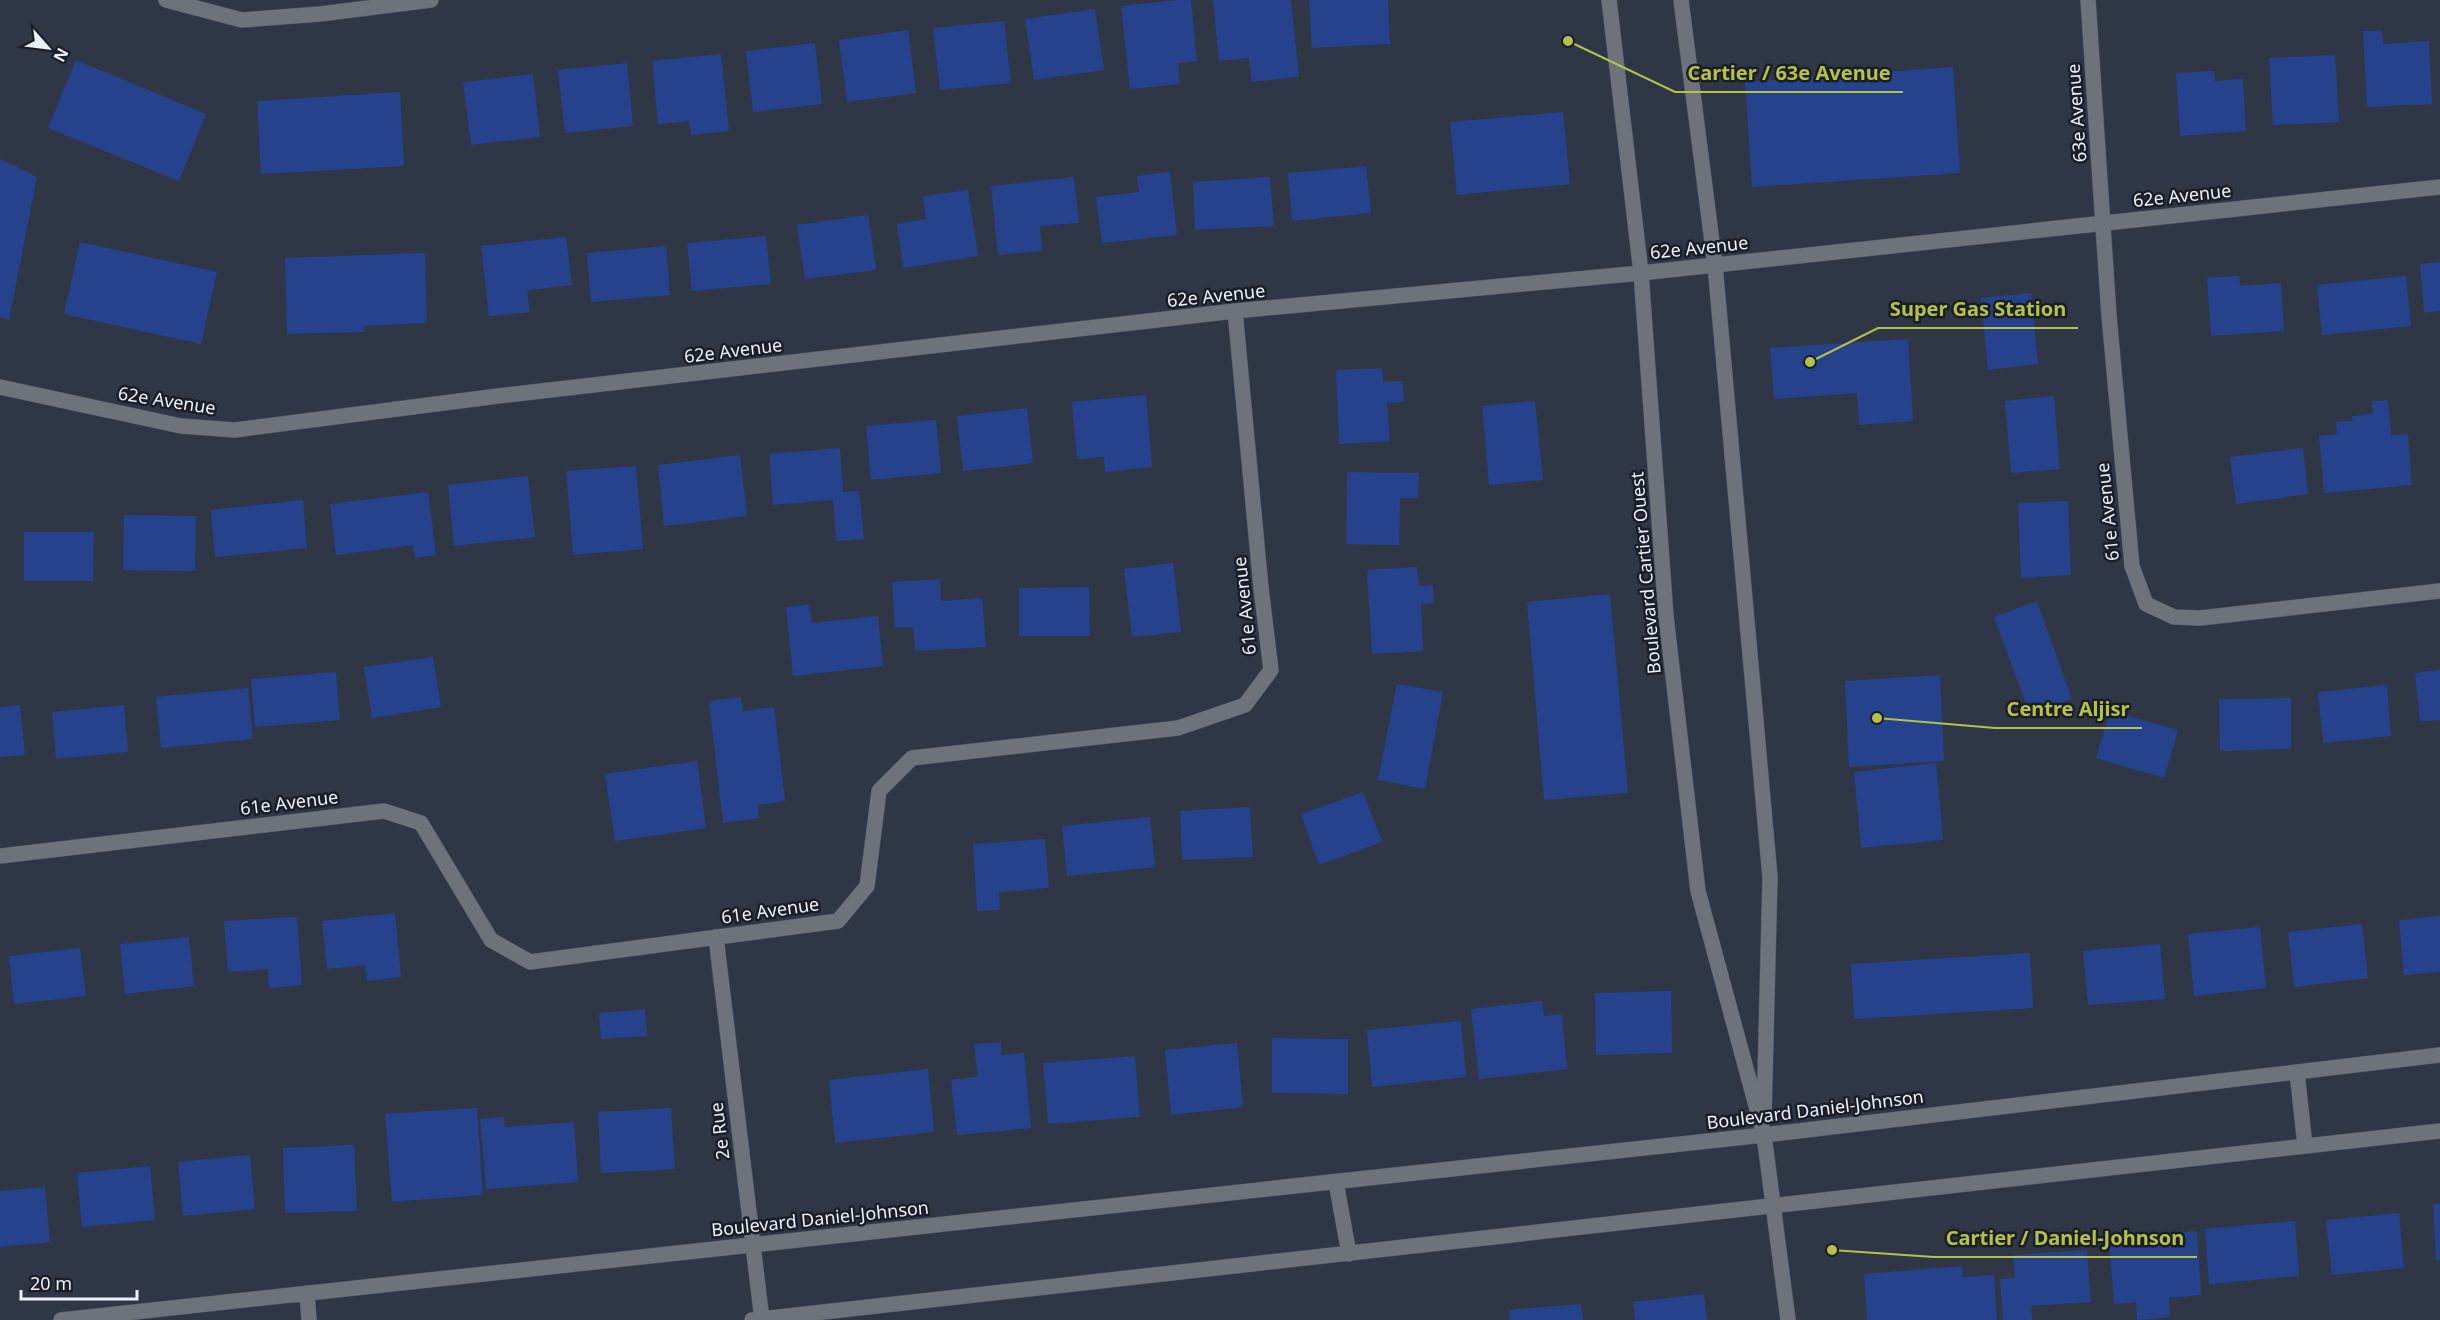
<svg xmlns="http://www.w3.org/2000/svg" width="2440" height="1320" font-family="'Noto Sans',sans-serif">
  <rect width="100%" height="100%" fill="#2f3747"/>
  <path fill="#26428c" d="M1179,0H1191L1197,61L1178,63L1180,84L1130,89L1121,6Z
    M1213,0H1291L1299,77L1252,82L1249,58L1219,61Z
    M1309,0H1388L1390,44L1312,48Z
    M1095,9L1104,70L1034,80L1025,19Z
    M1004,21L1011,83L940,90L933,28Z
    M908,30L916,93L847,102L839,40Z
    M2363,31H2382L2383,44L2429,41L2432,104L2367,107Z
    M815,43L822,104L753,112L746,51Z
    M721,54L729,131L691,135L689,121L658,124L652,61Z
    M2335,55L2339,122L2273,125L2269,58Z
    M76,60L206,114L179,181L48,128Z
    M627,63L633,126L565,133L558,70Z
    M1953,67L1960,173L1752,187L1745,82Z
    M2214,71L2215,81L2243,79L2246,131L2180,136L2176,73Z
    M533,74L540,137L471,145L463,82Z
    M400,92L404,166L261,174L257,101Z
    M1563,112L1570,184L1457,195L1450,122Z
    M0,159L37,177L9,320L0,317Z
    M1366,166L1371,213L1292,221L1288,173Z
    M1170,172L1177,235L1102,243L1096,197L1139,192L1137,176Z
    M1074,177L1079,223L1040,226L1042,251L998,255L991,186Z
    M1270,177L1274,226L1195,230L1193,182Z
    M968,190L978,256L903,268L897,224L926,219L923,196Z
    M868,215L876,270L805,279L797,225Z
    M766,236L771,284L692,291L687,243Z
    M566,237L572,285L527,290L530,312L489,316L481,246Z
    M80,242L217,272L201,344L64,314Z
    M666,246L670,295L591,302L587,253Z
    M425,253L427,323L364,326V332L287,334L285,258Z
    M2440,262V311L2424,313L2420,264Z
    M2239,276L2240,286L2281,283L2284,331L2211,336L2207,278Z
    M2406,276L2411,326L2322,335L2317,285Z
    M2031,293L2038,364L1988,370L1981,298Z
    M1908,339L1913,421L1859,425L1857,393L1774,399L1770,348Z
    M1382,368L1383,382L1403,381L1404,402L1387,403L1390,441L1339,444L1336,370Z
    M1146,395L1152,467L1105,472L1104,457L1077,459L1072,402Z
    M2054,396L2060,469L2011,473L2005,401Z
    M2388,400L2391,435L2408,434L2412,485L2324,493L2319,436L2337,434L2336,422L2353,421L2352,416L2373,414L2372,401Z
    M1535,401L1543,480L1489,485L1482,406Z
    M1027,408L1033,463L963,471L957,416Z
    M936,420L941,473L871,480L866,426Z
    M840,448L843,492L859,491L864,539L836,541L833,500L773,505L769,454Z
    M2303,448L2308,494L2236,504L2230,457Z
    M740,455L747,516L664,526L658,465Z
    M636,466L643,549L573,555L566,471Z
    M1347,472L1419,473L1418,498H1400L1399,545L1346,544Z
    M528,476L535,537L454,546L448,485Z
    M428,492L436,555L415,558L413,545L336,555L330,504Z
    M303,500L307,548L215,557L211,510Z
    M2068,501L2071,575L2021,578L2018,503Z
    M124,515L196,516L195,571L123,570Z
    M24,532H94L93,581H24Z
    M1173,563L1181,632L1132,637L1124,569Z
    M1417,567L1419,586L1433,585L1434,603L1421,604L1423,651L1372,654L1367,570Z
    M940,579L941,601L982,598L986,647L915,651L913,627L895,628L892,582Z
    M1089,587L1090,636H1019V588Z
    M1610,594L1628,793L1544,800L1527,602Z
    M2037,601L2072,699L2030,715L1994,617Z
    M809,605L812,623L878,616L883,666L793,676L786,607Z
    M433,657L441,707L372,718L364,667Z
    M2440,670V720L2420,721L2415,673Z
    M336,672L340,720L255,727L251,679Z
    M1940,675L1944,761L1849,767L1845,681Z
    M1397,684L1443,692L1425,789L1378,780Z
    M2387,685L2391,736L2323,743L2318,692Z
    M248,688L253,739L161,748L156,697Z
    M741,697L743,711L774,707L785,801L758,805L759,818L723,823L709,701Z
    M2291,698V749L2220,751L2219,699Z
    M20,705L25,755L0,757V707Z
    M124,705L128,752L56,759L52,712Z
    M2110,711L2178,730L2164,778L2096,758Z
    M697,761L706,828L615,841L605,774Z
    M1936,763L1943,840L1861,848L1854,772Z
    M1363,792L1382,842L1319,865L1301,814Z
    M1250,807L1253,857L1182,860L1180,811Z
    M1150,817L1155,867L1067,876L1062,826Z
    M1045,839L1049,888L999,892L1000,910L977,911L973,844Z
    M395,913L401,977L367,981L365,965L327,969L322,921Z
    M2440,916V972L2404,975L2399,920Z
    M297,917L302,985L269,988L268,969L228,972L224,921Z
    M2362,924L2368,978L2294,987L2288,932Z
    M2260,927L2266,988L2194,996L2188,934Z
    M189,937L194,986L125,994L120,944Z
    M2160,944L2165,999L2088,1005L2083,951Z
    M80,948L86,996L14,1004L9,956Z
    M2030,953L2033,1008L1854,1019L1851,964Z
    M1671,991L1672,1053L1596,1055L1595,993Z
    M1542,1001L1544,1016L1562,1014L1567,1069L1479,1079L1471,1009Z
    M645,1009L647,1036L601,1039L599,1013Z
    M1461,1021L1466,1077L1372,1087L1367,1030Z
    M1272,1038L1348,1039V1094L1272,1093Z
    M1001,1042V1055L1024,1053L1031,1128L957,1135L951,1080L978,1077L974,1044Z
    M1237,1043L1243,1107L1171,1115L1165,1050Z
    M1135,1056L1140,1117L1048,1124L1043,1063Z
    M928,1069L934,1132L835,1143L829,1080Z
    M477,1108L483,1195L392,1202L385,1114Z
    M671,1108L675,1169L601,1173L598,1112Z
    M504,1117L505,1127L574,1122L578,1182L486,1189L480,1119Z
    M354,1145L357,1211L285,1213L283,1148Z
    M250,1155L255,1209L183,1216L178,1162Z
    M150,1166L155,1220L82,1227L77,1173Z
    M45,1187L50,1242L0,1247V1191Z
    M2440,1203V1260L2436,1261L2433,1204Z
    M2399,1213L2404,1268L2332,1275L2326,1220Z
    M2295,1221L2299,1276L2209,1284L2205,1229Z
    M2197,1231L2201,1295L2169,1298L2170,1317L2137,1320L2136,1302L2114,1304L2109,1239Z
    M2087,1250L2091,1302L2031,1306L2032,1320H2003L2000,1279L2015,1278L2013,1255Z
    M1962,1266L1963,1277L1994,1275L1997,1320H1867L1864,1274Z
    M1704,1294L1707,1320H1635L1633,1302Z
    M1581,1304L1583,1320H1510L1509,1310Z"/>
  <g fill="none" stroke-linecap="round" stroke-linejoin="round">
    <defs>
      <path id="minor" d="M166,0L242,20L320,14L431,0
        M1609,0L1641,273L1666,616L1698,891L1764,1135L1788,1320
        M1681,0L1715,265L1770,877L1764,1117
        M2088,0L2109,316L2132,566L2146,604L2174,617L2200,618L2440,591
        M0,387L181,426L235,430L498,396L1235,311L1641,273L2440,187
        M0,856L384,811L421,823L491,940L530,962L838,921L867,886L879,791L912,758L1178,728L1245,705L1271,670L1261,588L1235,311
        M716,937L762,1320
        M2297,1072L2305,1146
        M1336,1182L1349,1254
        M307,1293L309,1320
        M61,1320L1764,1135L2440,1055
        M752,1320L2440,1131"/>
    </defs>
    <use href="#minor" stroke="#4d5564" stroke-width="16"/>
    <use href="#minor" stroke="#6e737b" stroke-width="15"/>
  </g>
  <g text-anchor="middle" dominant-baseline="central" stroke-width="5" stroke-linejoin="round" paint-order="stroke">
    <g font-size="18" fill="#ebf0fb" stroke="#1b1e26">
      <text transform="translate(2076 113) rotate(-94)">63e Avenue</text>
      <text transform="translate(2182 195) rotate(-6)">62e Avenue</text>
      <text transform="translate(1699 247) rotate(-6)">62e Avenue</text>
      <text transform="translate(1216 295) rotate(-6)">62e Avenue</text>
      <text transform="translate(733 350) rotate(-7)">62e Avenue</text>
      <text transform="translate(167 400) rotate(9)">62e Avenue</text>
      <text transform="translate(2107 512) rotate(-96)">61e Avenue</text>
      <text transform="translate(1645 573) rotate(-95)">Boulevard Cartier Ouest</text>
      <text transform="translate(1244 606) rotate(-96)">61e Avenue</text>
      <text transform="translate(289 802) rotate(-7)">61e Avenue</text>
      <text transform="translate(770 910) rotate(-8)">61e Avenue</text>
      <text transform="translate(1815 1109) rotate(-7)">Boulevard Daniel-Johnson</text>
      <text transform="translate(719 1131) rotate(-97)">2e Rue</text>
      <text transform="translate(820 1218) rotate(-6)">Boulevard Daniel-Johnson</text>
    </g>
  </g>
  <path fill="none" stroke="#b4c24a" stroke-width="2" d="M1568 41L1675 92H1903M1810 362L1878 328H2078M1877 718L1995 728H2142M1832 1250L1934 1257H2197"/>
  <g fill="#b4c24a" stroke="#1b1e26" stroke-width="2">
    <circle cx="1568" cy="41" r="6"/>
    <circle cx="1810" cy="362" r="6"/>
    <circle cx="1877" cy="718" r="6"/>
    <circle cx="1832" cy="1250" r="6"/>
  </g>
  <g font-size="20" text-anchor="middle" font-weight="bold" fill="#b4c24a" stroke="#1b1e26" stroke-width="5" stroke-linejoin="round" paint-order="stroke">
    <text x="1789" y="80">Cartier / 63e Avenue</text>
    <text x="1978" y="316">Super Gas Station</text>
    <text x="2068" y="716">Centre Aljisr</text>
    <text x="2065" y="1245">Cartier / Daniel-Johnson</text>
  </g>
  <g transform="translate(48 48) rotate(118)" stroke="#1b1e26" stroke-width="4.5" paint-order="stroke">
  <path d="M0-4.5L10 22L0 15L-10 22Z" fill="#ebf0fb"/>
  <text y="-9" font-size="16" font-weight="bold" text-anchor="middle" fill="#ebf0fb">N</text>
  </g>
  <path d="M21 1290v9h116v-9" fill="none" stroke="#ebf0fb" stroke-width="3"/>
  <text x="30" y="1290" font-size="18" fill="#ebf0fb" stroke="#1b1e26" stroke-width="4.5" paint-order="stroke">20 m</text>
</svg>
